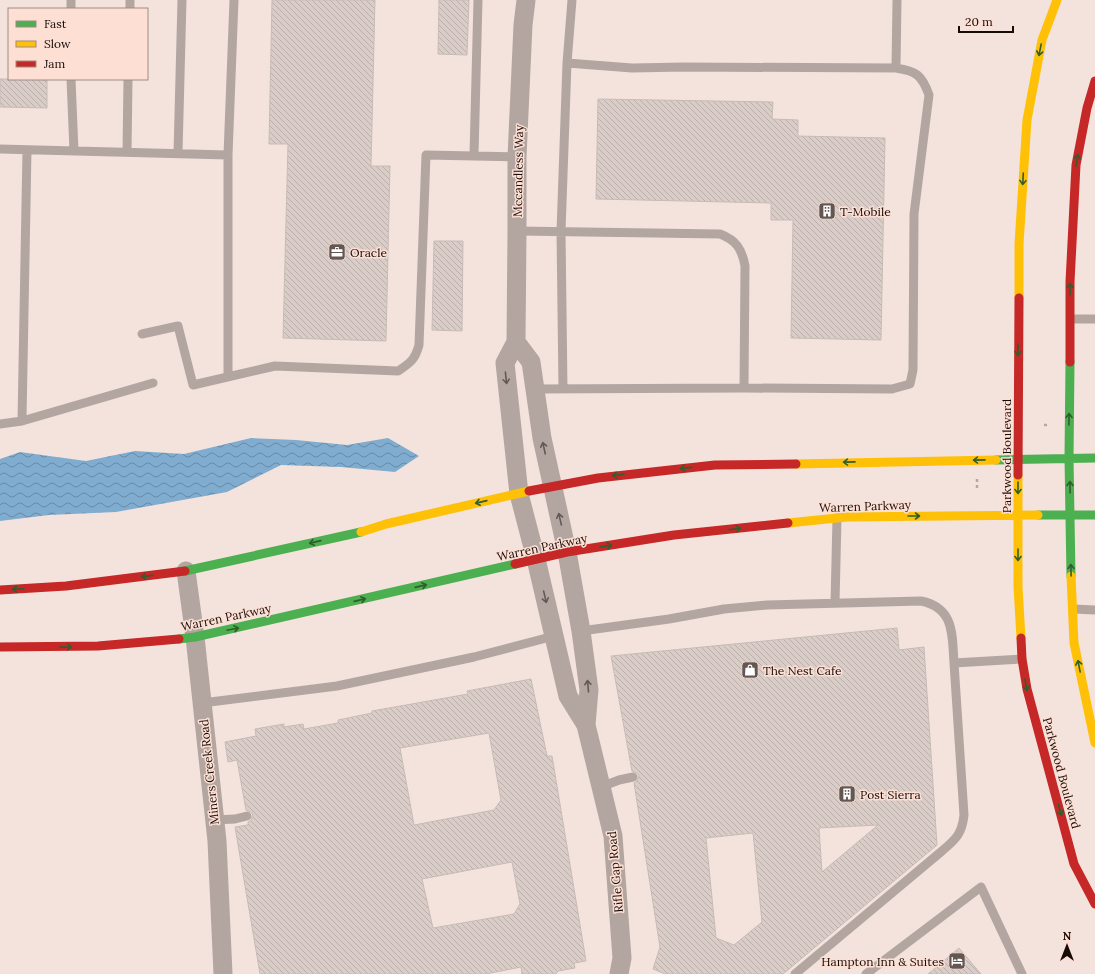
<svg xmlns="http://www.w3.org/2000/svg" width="1095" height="974" font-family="Lora,serif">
  <defs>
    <pattern id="water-waves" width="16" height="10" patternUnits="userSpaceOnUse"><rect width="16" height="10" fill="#80acd0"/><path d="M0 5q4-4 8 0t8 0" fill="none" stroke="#688aa7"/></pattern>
    <pattern id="building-back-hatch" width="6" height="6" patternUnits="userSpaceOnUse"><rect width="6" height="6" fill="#dacdc8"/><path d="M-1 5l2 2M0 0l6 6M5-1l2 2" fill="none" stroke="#baafaa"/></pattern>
  </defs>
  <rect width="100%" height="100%" fill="#f4e3dd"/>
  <path fill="url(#water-waves)" d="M251,438L296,440L347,445L388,438L419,456L395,472L341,467L281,465L227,492L116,512L49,515L0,521V459L20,452L86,461L135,451L184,454Z"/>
  <path fill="url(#building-back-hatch)" stroke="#c7bbb5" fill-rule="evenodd" d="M272,0H375L371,166H390L386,341L283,338L288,144H269Z
    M439,0H469L467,55L438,54Z
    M0,79H47V108L0,107Z
    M598,99L773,102L772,119L798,120V136L885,138L881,340L791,338L793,220H771V203L596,199Z
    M434,241H463L462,331L432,330Z
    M897,628L899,650L924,647L937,845L783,974H665L653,969L660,947L634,783L637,781L639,776L637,773L632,771L611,656ZM878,825L822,872L819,828ZM753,833L762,922L734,945L716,938L706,838Z
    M531,679L547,756H552L586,961L574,963L575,968L558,971L556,974H522L521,967L486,974H260L235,827L248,825V822L251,820L253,815L251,812L246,810L237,760L228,762L225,742L256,736L255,729L284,724V727L303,724L304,729L338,723V720L372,713V711L468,694L467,691ZM489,733L501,800L494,810L414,825L400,748ZM512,862L520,904L514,914L433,928L422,879Z
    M959,948L981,974H928Z"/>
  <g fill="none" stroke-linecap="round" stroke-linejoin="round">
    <path stroke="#b3a8a3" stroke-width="2.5" stroke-dasharray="3 3" stroke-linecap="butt" d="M1044,425H1050
      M977,479V488"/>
    <path stroke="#b3a6a1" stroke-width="9" d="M71,9V0
      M130,9V0
      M567,63L632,68L684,67L896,68
      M71,79L74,151
      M0,149L228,155L234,0
      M127,152L128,79
      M178,153L182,0
      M474,155L478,0
      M517,231L720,234C736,240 742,249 745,266L744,388
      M1071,319H1095
      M142,334L178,326L193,385L275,366L398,371C410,363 415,360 419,345L426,155L517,157
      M228,377V155
      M535,389L744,388L892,389L910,384L913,370L914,214L929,95C922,75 916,71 896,68L897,0
      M563,389L561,231L567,63L572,0
      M22,421L27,150
      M0,424L22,421L153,383
      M835,603L837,518
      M1073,609L1095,610
      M581,631L669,619L724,609L767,605L921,601C955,608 952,635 954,663L1022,659
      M202,703L337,686L474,657L554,636
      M601,787L619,780L633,777
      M214,820L235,819L247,816
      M795,974L942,851C956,839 962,834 964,815L954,663
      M866,974L981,887L1022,974"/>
    <path stroke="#b3a6a1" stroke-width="19" d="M526,0L523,25L517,157V231L516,342L505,363L519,494L536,559L568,696L586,725
      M516,342L531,362L542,438L567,552L581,631L589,690L586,725L613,836L622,958L619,974
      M186,571L195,637L217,841L223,974"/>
    <path stroke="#4caf50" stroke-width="9" d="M1070,362L1069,458L1071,576
      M996,460L1095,458
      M1038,515H1095
      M185,571L361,532
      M179,639L195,637L515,564"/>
    <path stroke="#ffc107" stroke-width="9" d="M1019,298V244L1027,120L1042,40L1057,0
      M796,464L996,460
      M1018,475V587L1021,638
      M788,523L847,517L1038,515
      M361,532L386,524L529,491
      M1071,576L1074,643L1095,743"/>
    <path stroke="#c62828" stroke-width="9" d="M1070,362V282L1076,165L1087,108L1095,81
      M1018,475L1019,298
      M529,491L598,478L715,465L796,464
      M515,564L567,552L674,535L788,523
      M0,590L66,586L185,571
      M1021,638L1022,659L1027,689L1074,864L1095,904
      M0,647L98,646L179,639"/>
  </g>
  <defs><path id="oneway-shaft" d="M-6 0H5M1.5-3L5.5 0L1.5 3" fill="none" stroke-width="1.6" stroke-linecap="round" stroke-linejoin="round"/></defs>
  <g stroke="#305e2c">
    <use href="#oneway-shaft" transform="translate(1040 50) rotate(101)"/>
    <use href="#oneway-shaft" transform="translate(1077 160) rotate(-80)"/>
    <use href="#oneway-shaft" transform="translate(1023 179) rotate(93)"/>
    <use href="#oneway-shaft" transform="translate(1070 289) rotate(-90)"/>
    <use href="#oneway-shaft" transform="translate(1018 350) rotate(90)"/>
    <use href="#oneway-shaft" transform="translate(1069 419) rotate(-89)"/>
    <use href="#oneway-shaft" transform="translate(979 460) rotate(179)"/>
    <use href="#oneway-shaft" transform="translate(849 462) rotate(179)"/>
    <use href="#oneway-shaft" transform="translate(686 468) rotate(174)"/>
    <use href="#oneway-shaft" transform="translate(618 475) rotate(173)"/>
    <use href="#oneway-shaft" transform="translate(1070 487) rotate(-91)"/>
    <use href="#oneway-shaft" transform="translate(1018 488) rotate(90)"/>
    <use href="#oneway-shaft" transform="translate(481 502) rotate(167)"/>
    <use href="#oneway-shaft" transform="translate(914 516)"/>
    <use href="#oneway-shaft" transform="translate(735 529) rotate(-6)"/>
    <use href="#oneway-shaft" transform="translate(315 542) rotate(167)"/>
    <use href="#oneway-shaft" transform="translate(606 546) rotate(-9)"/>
    <use href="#oneway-shaft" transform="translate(1018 555) rotate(90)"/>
    <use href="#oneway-shaft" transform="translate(1071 570) rotate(-91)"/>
    <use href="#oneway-shaft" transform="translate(147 576) rotate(173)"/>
    <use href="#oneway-shaft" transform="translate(421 586) rotate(-13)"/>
    <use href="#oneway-shaft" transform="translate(18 589) rotate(177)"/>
    <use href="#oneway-shaft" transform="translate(360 600) rotate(-13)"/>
    <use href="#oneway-shaft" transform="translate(233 629) rotate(-12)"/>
    <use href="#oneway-shaft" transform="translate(66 647) rotate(-1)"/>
    <use href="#oneway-shaft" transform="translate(1079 666) rotate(-101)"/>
    <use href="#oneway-shaft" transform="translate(1026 685) rotate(80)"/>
    <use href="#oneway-shaft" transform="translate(1060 810) rotate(75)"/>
  </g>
  <g stroke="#645954">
    <use href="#oneway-shaft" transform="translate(506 378) rotate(84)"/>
    <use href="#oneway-shaft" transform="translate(544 448) rotate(-102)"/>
    <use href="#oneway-shaft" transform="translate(560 519) rotate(-103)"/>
    <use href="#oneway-shaft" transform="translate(545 597) rotate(77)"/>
    <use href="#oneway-shaft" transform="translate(588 686) rotate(-95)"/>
  </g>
  <defs>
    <symbol id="building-square" viewBox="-11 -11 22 22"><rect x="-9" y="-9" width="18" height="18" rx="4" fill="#635753" stroke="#fddfd4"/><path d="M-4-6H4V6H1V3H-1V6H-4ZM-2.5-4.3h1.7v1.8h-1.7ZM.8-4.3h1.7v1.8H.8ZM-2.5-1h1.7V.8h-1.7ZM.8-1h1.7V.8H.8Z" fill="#fff"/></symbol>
    <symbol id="office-square" viewBox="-11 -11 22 22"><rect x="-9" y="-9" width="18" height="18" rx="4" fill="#635753" stroke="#fddfd4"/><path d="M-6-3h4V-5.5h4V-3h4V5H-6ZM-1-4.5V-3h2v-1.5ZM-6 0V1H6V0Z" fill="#fff"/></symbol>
    <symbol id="shop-square" viewBox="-11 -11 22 22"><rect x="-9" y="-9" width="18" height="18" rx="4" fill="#635753" stroke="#fddfd4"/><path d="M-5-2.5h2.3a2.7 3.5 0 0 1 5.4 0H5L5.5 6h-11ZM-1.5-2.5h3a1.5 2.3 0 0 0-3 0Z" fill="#fff"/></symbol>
    <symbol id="hotel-square" viewBox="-11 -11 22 22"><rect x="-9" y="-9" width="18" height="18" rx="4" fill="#635753" stroke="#fddfd4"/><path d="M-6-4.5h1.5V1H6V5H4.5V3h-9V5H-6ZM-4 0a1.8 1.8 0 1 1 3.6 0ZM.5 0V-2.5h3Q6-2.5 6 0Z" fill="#fff"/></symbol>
  </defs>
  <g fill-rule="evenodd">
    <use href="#building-square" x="817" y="201" width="20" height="20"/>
    <use href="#office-square" x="327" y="242" width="20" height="20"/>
    <use href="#shop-square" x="740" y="660" width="20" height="20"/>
    <use href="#building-square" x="837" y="784" width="20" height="20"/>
    <use href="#hotel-square" x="947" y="951" width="20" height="20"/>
  </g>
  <g text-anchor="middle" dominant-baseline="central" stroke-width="3" stroke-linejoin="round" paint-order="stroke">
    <g font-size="12" fill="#150c08" stroke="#fddfd4">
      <text transform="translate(518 171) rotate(-89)">Mccandless Way</text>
      <text transform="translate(1006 456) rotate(-90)">Parkwood Boulevard</text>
      <text transform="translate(865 506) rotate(-2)">Warren Parkway</text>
      <text transform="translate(542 547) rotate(-12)">Warren Parkway</text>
      <text transform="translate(226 617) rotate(-12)">Warren Parkway</text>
      <text transform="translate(209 772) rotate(-96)">Miners Creek Road</text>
      <text transform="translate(1062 773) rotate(75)">Parkwood Boulevard</text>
      <text transform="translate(615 872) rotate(-95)">Rifle Gap Road</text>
    </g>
    <g font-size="12" fill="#150c08" stroke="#fddfd4" text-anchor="start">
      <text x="840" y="211">T-Mobile</text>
      <text x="350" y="252">Oracle</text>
      <text x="763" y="670">The Nest Cafe</text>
      <text x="860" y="794">Post Sierra</text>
      <text x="944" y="961" text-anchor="end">Hampton Inn &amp; Suites</text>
    </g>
  </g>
  <rect x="8" y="8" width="140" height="72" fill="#fddfd4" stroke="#a08b82"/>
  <rect x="16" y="21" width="20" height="6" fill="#4caf50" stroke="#a08b82"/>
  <text x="44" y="28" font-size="12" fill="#150c08">Fast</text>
  <rect x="16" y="41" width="20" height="6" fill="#ffc107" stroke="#a08b82"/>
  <text x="44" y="48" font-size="12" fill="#150c08">Slow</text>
  <rect x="16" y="61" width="20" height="6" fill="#c62828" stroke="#a08b82"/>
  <text x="44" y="68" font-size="12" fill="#150c08">Jam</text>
  <g transform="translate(1067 946)" stroke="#fddfd4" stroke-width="3" paint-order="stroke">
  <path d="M0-3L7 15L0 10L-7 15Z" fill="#150c08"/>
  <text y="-6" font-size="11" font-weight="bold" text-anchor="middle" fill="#150c08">N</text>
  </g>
  <path d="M959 26v6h54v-6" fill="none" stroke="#150c08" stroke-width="2"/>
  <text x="965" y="26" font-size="12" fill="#150c08" stroke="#fddfd4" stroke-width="3" paint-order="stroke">20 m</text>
</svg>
